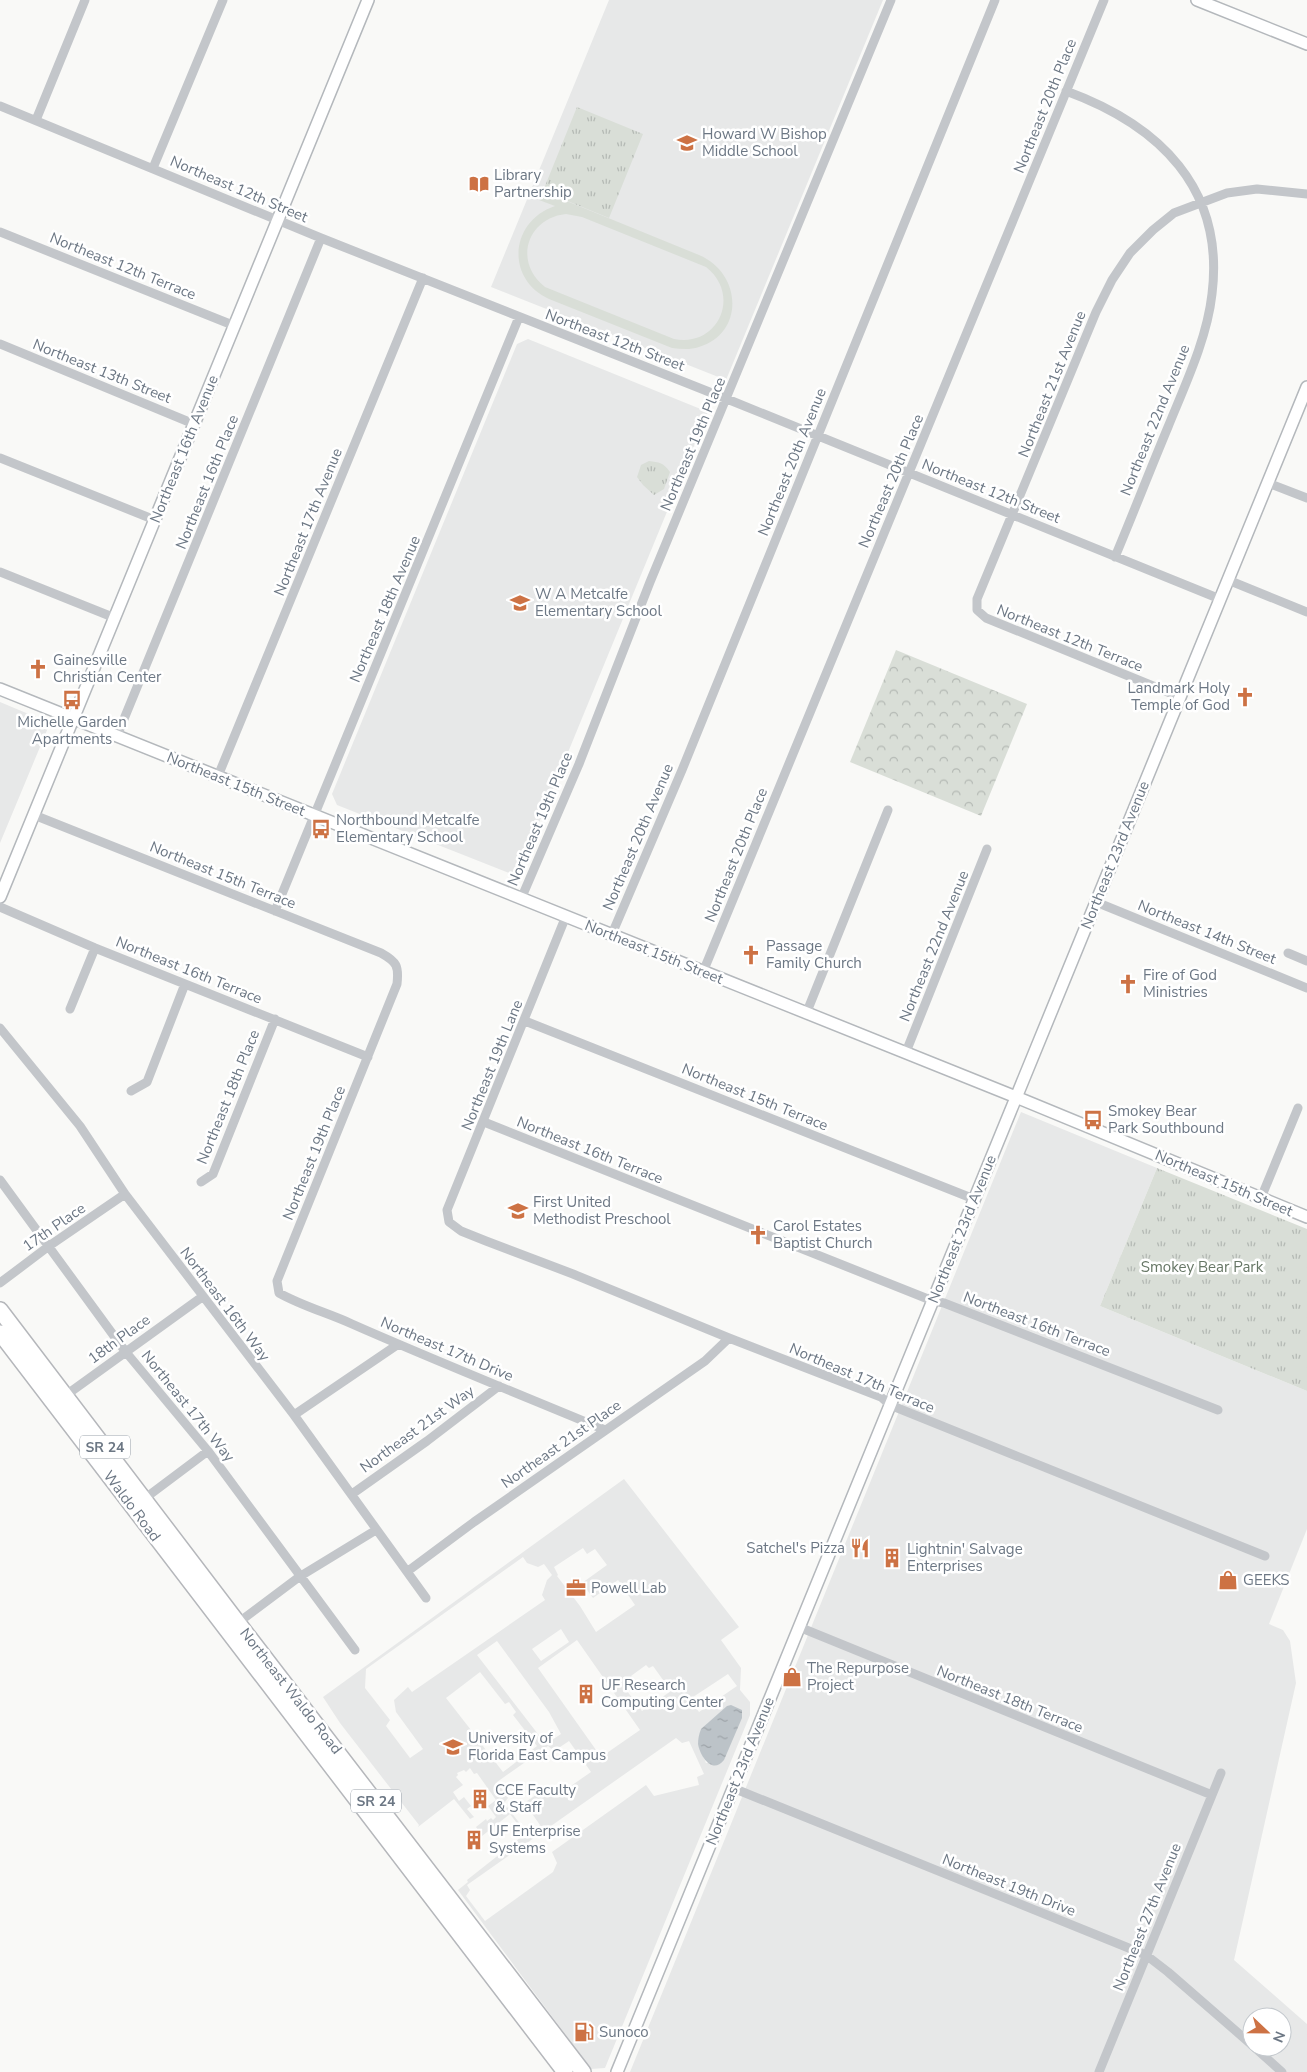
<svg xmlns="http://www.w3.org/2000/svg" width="1307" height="2072" font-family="'Nunito Sans',sans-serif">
  <defs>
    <pattern id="forest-crowns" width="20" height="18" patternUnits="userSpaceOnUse" patternTransform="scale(1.25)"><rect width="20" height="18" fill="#d9ded7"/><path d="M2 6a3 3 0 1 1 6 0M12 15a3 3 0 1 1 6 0" fill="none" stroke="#b4b9b4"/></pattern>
    <pattern id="park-tufts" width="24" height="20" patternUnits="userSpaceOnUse" patternTransform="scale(1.25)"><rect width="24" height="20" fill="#d9ded7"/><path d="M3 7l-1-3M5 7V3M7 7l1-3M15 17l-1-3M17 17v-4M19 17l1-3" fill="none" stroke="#b4b9b4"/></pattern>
    <pattern id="water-ripples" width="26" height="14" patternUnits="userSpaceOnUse" patternTransform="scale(1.25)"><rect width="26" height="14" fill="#bcc3c8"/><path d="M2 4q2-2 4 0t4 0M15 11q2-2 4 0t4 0" fill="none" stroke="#9da3a8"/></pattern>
  </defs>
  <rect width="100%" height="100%" fill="#f9f9f7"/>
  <path fill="#e7e8e8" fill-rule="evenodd" d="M609,0H883L726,380L491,287Z
    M528,339L708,412L520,869L509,873L337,805L332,794L517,344Z
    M0,702L50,723L0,843Z
    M1021,1112L1157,1168L1100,1306L1307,1391V1529L1269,1624L1283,1630L1290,1641L1296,1683L1234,1960L1307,2024V2072H630ZM1252,2017H1282V2047H1252Z
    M624,1479L739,1627L721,1640L741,1668L740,1690L750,1702V1715L605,2068L591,2069L458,1890L468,1882L467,1880L525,1834L510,1814L482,1836L476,1827L486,1819L487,1821L491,1818L493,1820L496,1817L488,1806L496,1800L477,1773L474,1774L470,1768L466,1772L464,1770L457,1773L458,1775L456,1777L463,1785L453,1792L459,1801L464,1797L471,1806L467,1809L474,1817L470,1819L454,1799L418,1827L419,1825L340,1723L323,1697ZM583,1548L587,1554L595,1549L607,1565L582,1583L593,1598L618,1580L635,1605L596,1632L580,1606L557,1576L558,1575L554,1567ZM523,1557L527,1563L538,1567L544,1564L552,1575L547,1580L542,1595L545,1600L412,1692L408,1687L394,1700L396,1712L423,1749L410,1758L386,1726L390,1720L365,1688L366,1669ZM561,1629L569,1642L541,1661L532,1649ZM577,1640L640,1730L601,1757L538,1668ZM497,1641L549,1712L561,1734L552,1740L547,1733L541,1738L477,1655ZM646,1665L649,1668L653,1666L671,1691L642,1711L624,1687L634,1680L631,1676ZM480,1672L505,1704L509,1702L516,1712L513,1715L537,1746L503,1772L479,1741L475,1743L468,1733L471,1730L446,1698ZM728,1674L737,1686L699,1712L690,1699ZM742,1714L723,1760L706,1763L698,1744L701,1729ZM676,1738L682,1743L689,1741L704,1774L697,1777L699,1785L654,1796L646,1785L552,1852L557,1863L553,1872L485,1921L466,1896L470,1890L467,1885ZM569,1741L591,1772L555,1797L549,1790L545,1789L527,1801L526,1805L540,1825L528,1834L504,1803L508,1798L497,1782L548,1746L554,1751Z"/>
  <path fill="#d9ded7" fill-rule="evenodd" d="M542,191L699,255C742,273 745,333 699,347C690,350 681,349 672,348L549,299C505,279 510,221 555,206L539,200ZM566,214L582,217L706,267C742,295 718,348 674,339L545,287C513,262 527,218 566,214Z"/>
  <path fill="url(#forest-crowns)" d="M896,650L1027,704L981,816L850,762Z"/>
  <path fill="url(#park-tufts)" d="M577,107L643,134L609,218L543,191Z
    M649,461C659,462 664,463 670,472L664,489L654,495L643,485L637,477L641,465Z
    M1157,1168L1307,1229V1391L1100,1306Z"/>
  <path fill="url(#water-ripples)" d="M731,1705L742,1710V1718L724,1760C712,1775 700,1756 698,1744C698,1739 699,1734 701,1729L727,1706Z"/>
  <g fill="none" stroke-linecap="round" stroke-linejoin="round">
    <defs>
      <path id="secondary" d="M1197,0L1307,44
        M0,689L1016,1097L1307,1217
        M0,897L368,0
        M617,2072L1307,387"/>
      <path id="highway" d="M0,1310L238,1623L583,2072
        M0,1333L565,2072"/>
    </defs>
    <use href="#secondary" stroke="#b4b8bc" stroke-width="14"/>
    <use href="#highway" stroke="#b5b7bb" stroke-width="18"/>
    <path stroke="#c3c6ca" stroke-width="9" d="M1066,91C1159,125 1225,188 1212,294C1207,339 1185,385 1168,427C1150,470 1133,514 1115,557
      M0,106L321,238L727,399L1220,599
      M36,120L85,0
      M153,168L223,0
      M0,232L235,326
      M0,344L194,424
      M0,458L155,520
      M1268,483L1307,498
      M0,572L115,618
      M1228,580L1307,612
      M1180,697L986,618L977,610V599L1096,312L1112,280L1130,253L1153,230L1174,213L1227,193L1257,189L1307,194
      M117,736L321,238
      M218,776L423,278
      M34,815L381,953C397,962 399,966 397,984L277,1281L279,1293C302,1306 328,1313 352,1324C436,1361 521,1395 605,1430
      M521,899L579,764L650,582L891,0
      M1096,902L1307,988
      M0,907L95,948L368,1057
      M275,911L519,317
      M566,916L447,1210L449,1222L461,1231L486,1241L573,1274L729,1338L881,1397L890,1405L1265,1556
      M612,934L682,770L995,0
      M1288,953L1307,961
      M703,972L1104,0
      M70,1009L95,948
      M806,1014L888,810
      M525,1021L974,1199
      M0,1028L80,1126L125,1194L294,1415L426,1598
      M906,1052L987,849
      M131,1091L147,1082L185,984
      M484,1122L933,1301L944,1303L1218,1410
      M0,1180L125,1351L208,1451L355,1650
      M201,1182L213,1174L275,1019
      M1261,1198L1298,1108
      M0,1283L49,1246L125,1194
      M62,1398L202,1297
      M294,1415L397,1345
      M352,1494L427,1441L499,1386
      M140,1502L208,1451
      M408,1571L474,1522L705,1361L729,1338
      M235,1625L299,1577L376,1530
      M799,1627L1212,1795
      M733,1788L1146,1955L1168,1972L1252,2045
      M1254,2047L1282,2072
      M1099,2072L1221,1773"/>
    <use href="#secondary" stroke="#fff" stroke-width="11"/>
    <use href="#highway" stroke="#fff" stroke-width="15"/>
  </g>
  <defs>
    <symbol id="school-bare" viewBox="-9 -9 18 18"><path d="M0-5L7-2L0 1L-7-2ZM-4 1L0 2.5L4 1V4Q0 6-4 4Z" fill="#cd7244" stroke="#fff" stroke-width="2.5" paint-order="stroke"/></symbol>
    <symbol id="library-bare" viewBox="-9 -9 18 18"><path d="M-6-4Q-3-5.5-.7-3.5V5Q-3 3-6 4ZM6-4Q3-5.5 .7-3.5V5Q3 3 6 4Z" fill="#cd7244" stroke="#fff" stroke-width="2.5" paint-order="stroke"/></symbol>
    <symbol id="church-bare" viewBox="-9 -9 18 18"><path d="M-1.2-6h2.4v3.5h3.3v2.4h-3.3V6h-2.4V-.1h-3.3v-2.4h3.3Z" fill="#cd7244" stroke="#fff" stroke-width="2.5" paint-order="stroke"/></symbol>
    <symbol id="bus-bare" viewBox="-9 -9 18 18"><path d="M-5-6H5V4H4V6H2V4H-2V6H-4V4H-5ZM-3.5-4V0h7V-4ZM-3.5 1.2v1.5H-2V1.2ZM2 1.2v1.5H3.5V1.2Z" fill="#cd7244" stroke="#fff" stroke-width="2.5" paint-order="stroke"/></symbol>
    <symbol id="restaurant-bare" viewBox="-9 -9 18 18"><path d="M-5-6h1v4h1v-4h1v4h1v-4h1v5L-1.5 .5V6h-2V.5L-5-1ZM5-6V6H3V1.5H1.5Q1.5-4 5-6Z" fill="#cd7244" stroke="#fff" stroke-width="2.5" paint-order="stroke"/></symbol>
    <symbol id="building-bare" viewBox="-9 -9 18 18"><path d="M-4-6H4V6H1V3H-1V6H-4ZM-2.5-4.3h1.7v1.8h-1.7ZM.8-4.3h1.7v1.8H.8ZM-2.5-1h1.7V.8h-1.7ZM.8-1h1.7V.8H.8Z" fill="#cd7244" stroke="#fff" stroke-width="2.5" paint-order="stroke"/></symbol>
    <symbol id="shop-bare" viewBox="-9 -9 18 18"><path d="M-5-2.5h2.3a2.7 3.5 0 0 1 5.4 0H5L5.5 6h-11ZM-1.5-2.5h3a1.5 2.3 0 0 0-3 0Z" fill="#cd7244" stroke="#fff" stroke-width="2.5" paint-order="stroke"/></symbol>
    <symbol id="office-bare" viewBox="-9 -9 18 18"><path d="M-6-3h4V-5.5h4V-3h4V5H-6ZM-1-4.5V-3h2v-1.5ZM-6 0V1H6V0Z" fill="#cd7244" stroke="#fff" stroke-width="2.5" paint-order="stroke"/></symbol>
    <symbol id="university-bare" viewBox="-9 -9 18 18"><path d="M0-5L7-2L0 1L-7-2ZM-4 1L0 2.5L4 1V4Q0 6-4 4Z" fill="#cd7244" stroke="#fff" stroke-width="2.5" paint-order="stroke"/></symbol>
    <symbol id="fuel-bare" viewBox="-9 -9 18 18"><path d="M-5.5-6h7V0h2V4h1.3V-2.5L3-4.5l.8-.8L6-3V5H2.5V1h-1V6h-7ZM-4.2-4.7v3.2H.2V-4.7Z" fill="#cd7244" stroke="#fff" stroke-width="2.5" paint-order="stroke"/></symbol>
  </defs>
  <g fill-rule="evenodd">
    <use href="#school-bare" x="673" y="129" width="28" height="28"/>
    <use href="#library-bare" x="465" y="170" width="28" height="28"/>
    <use href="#school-bare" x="506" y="589" width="28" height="28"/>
    <use href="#church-bare" x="24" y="655" width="28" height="28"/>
    <use href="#church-bare" x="1231" y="683" width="28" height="28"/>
    <use href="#bus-bare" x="58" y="686" width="28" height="28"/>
    <use href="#bus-bare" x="307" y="815" width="28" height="28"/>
    <use href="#church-bare" x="737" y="941" width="28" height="28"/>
    <use href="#church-bare" x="1114" y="970" width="28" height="28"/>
    <use href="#bus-bare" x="1079" y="1106" width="28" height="28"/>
    <use href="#school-bare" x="504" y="1197" width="28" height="28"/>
    <use href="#church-bare" x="744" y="1221" width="28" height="28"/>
    <use href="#restaurant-bare" x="846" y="1534" width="28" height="28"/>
    <use href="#building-bare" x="878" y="1544" width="28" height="28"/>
    <use href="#shop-bare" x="1214" y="1566" width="28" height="28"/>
    <use href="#office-bare" x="562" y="1574" width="28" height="28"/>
    <use href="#shop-bare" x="778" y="1663" width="28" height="28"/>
    <use href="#building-bare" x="572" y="1680" width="28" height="28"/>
    <use href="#university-bare" x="439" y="1733" width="28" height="28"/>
    <use href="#building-bare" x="466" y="1785" width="28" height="28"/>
    <use href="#building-bare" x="460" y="1826" width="28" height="28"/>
    <use href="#fuel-bare" x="570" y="2018" width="28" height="28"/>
  </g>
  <g text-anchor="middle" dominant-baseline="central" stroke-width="5" stroke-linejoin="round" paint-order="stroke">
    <g fill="#fff" stroke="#98a0a9" stroke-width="1">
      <rect x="80" y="1435.5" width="50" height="23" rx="4"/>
      <rect x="351" y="1789.5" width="50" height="23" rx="4"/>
    </g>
    <g font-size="14" font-weight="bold" fill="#6c7784">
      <text x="105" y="1447">SR 24</text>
      <text x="376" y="1801">SR 24</text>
    </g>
    <g font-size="15" fill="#6c7784" stroke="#fff">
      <text transform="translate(1045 106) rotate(-68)">Northeast 20th Place</text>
      <text transform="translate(239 189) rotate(23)">Northeast 12th Street</text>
      <text transform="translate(123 266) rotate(22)">Northeast 12th Terrace</text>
      <text transform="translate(615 340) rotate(21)">Northeast 12th Street</text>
      <text transform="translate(102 371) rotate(22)">Northeast 13th Street</text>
      <text transform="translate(1052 384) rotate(-68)">Northeast 21st Avenue</text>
      <text transform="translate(1155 420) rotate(-68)">Northeast 22nd Avenue</text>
      <text transform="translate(693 444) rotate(-67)">Northeast 19th Place</text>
      <text transform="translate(184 449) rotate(-68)">Northeast 16th Avenue</text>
      <text transform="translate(792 462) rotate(-68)">Northeast 20th Avenue</text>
      <text transform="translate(891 481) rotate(-67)">Northeast 20th Place</text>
      <text transform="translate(207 482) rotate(-68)">Northeast 16th Place</text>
      <text transform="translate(991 491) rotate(22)">Northeast 12th Street</text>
      <text transform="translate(308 522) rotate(-68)">Northeast 17th Avenue</text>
      <text transform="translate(385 609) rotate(-67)">Northeast 18th Avenue</text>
      <text transform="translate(1070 638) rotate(22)">Northeast 12th Terrace</text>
      <text transform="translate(236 784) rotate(22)">Northeast 15th Street</text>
      <text transform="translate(540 819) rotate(-67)">Northeast 19th Place</text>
      <text transform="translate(638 837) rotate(-67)">Northeast 20th Avenue</text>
      <text transform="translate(736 855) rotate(-68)">Northeast 20th Place</text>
      <text transform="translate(1115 855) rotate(-68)">Northeast 23rd Avenue</text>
      <text transform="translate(223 875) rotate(22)">Northeast 15th Terrace</text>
      <text transform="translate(1207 932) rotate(22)">Northeast 14th Street</text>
      <text transform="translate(934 946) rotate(-68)">Northeast 22nd Avenue</text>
      <text transform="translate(654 952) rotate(22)">Northeast 15th Street</text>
      <text transform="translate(189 970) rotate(22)">Northeast 16th Terrace</text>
      <text transform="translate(492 1065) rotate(-68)">Northeast 19th Lane</text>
      <text transform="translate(228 1097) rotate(-68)">Northeast 18th Place</text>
      <text transform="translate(755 1097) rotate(22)">Northeast 15th Terrace</text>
      <text transform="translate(590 1150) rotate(22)">Northeast 16th Terrace</text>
      <text transform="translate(314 1153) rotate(-68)">Northeast 19th Place</text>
      <text transform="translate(1224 1183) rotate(23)">Northeast 15th Street</text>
      <text transform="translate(54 1227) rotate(-35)">17th Place</text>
      <text transform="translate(962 1229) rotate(-68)">Northeast 23rd Avenue</text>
      <text transform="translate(225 1304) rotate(53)">Northeast 16th Way</text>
      <text transform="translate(1037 1324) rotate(21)">Northeast 16th Terrace</text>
      <text transform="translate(119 1339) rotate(-36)">18th Place</text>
      <text transform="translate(447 1349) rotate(23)">Northeast 17th Drive</text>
      <text transform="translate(862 1378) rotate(23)">Northeast 17th Terrace</text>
      <text transform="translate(188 1406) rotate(51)">Northeast 17th Way</text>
      <text transform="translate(417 1429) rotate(-36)">Northeast 21st Way</text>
      <text transform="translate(561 1444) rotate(-35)">Northeast 21st Place</text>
      <text transform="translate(132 1506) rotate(53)">Waldo Road</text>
      <text transform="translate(291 1691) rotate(52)">Northeast Waldo Road</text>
      <text transform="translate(1010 1699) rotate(22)">Northeast 18th Terrace</text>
      <text transform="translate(740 1771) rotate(-68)">Northeast 23rd Avenue</text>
      <text transform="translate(1009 1885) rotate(22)">Northeast 19th Drive</text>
      <text transform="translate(1147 1917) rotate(-68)">Northeast 27th Avenue</text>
    </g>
    <g font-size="15" fill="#6c7784" stroke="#fff" text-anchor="start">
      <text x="702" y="134">Howard W Bishop<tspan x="702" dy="17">Middle School</tspan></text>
      <text x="494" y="175">Library<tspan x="494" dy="17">Partnership</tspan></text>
      <text x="535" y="594">W A Metcalfe<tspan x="535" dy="17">Elementary School</tspan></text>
      <text x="53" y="660">Gainesville<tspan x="53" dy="17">Christian Center</tspan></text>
      <text x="1230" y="688" text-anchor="end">Landmark Holy<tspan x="1230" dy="17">Temple of God</tspan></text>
      <text x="72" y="722" text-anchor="middle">Michelle Garden<tspan x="72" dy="17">Apartments</tspan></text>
      <text x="336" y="820">Northbound Metcalfe<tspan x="336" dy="17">Elementary School</tspan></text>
      <text x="766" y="946">Passage<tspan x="766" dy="17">Family Church</tspan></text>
      <text x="1143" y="975">Fire of God<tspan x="1143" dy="17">Ministries</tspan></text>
      <text x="1108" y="1111">Smokey Bear<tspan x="1108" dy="17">Park Southbound</tspan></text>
      <text x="533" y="1202">First United<tspan x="533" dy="17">Methodist Preschool</tspan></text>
      <text x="773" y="1226">Carol Estates<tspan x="773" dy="17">Baptist Church</tspan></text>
      <text x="845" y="1548" text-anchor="end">Satchel's Pizza</text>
      <text x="907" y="1549">Lightnin' Salvage<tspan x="907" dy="17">Enterprises</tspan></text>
      <text x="1243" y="1580">GEEKS</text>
      <text x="591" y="1588">Powell Lab</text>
      <text x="807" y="1668">The Repurpose<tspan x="807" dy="17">Project</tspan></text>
      <text x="601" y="1685">UF Research<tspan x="601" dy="17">Computing Center</tspan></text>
      <text x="468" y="1738">University of<tspan x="468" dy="17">Florida East Campus</tspan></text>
      <text x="495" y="1790">CCE Faculty<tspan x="495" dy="17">&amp; Staff</tspan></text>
      <text x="489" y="1831">UF Enterprise<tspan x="489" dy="17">Systems</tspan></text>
      <text x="599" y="2032">Sunoco</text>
    </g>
    <g font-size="15" fill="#677766" stroke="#fff">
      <text x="1202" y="1267">Smokey Bear Park</text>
    </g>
  </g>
  <g transform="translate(1267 2032) rotate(112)"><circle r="24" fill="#ffffff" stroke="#c4c9ce"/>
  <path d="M0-4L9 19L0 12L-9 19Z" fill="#cd7244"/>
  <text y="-8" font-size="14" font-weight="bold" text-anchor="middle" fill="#6c7784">N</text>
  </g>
</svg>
